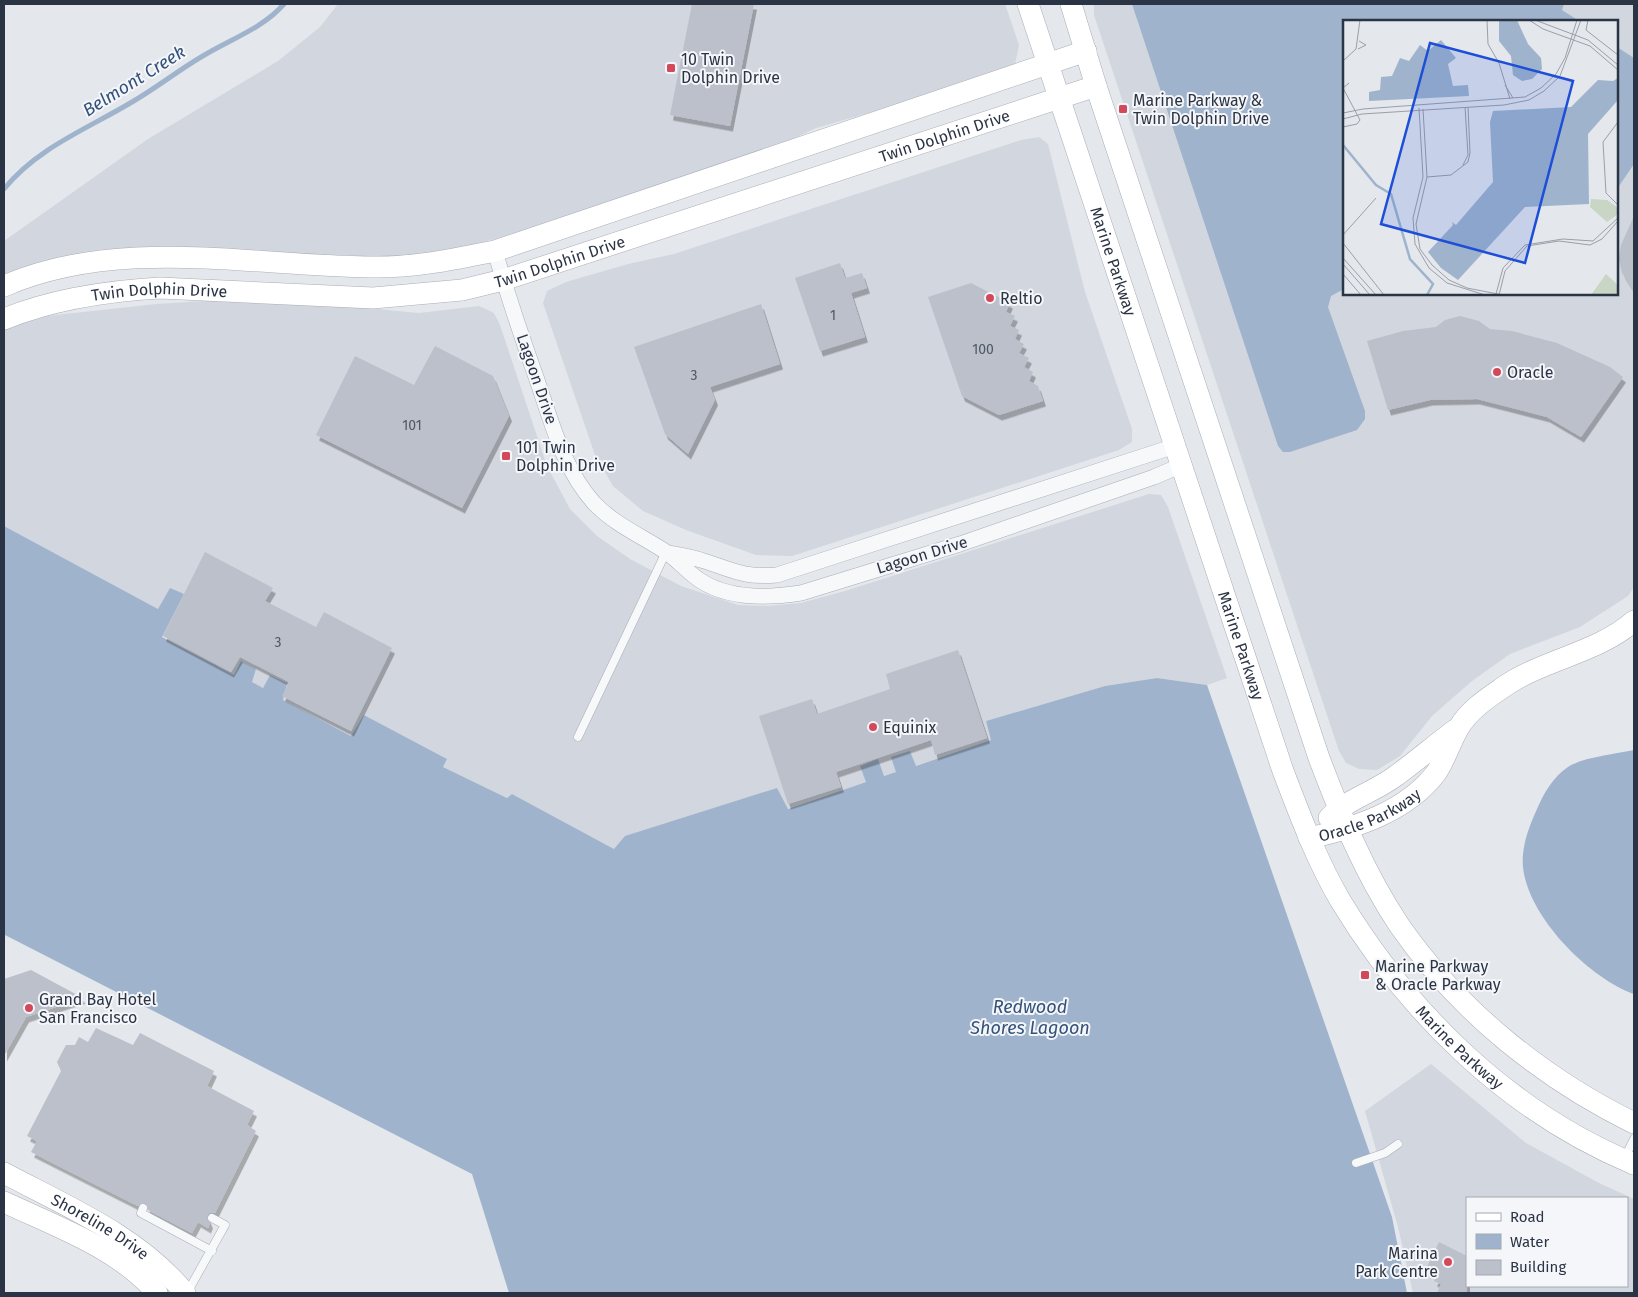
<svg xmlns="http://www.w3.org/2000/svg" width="1638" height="1297" font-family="'Fira Sans',sans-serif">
  <defs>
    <filter id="shadow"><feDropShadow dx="3" dy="5.5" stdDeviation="0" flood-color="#0004"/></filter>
  </defs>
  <rect width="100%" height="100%" fill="#e4e7ec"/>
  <path fill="#d2d6de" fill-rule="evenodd" d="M338,4H1005L1019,45L1015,64L1001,75L816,128L758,155L541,227L453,250L413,258L267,253L4,276V241L148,139L278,61L320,27Z
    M1094,4H1634V587L1628,596L1580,627L1510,654L1472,681L1432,716L1400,756L1377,770L1359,769L1346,763L1339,751L1094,15ZM1344,21H1617V294H1344Z
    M1039,137L1048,144L1085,292L1132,429V442L1119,450L792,556L756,555L686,530L643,511L613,486L595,455L543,303L547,291L566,282L628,264L674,254L1021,140Z
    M220,300L324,304L419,313L479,306L494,313L500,325L547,466L570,509L597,536L630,559L681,586L738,605L767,606L801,603L845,591L1149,494L1161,495L1168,507L1227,678L1207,685L1157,678L1105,686L986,721L992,740L915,766L910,751L896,772L883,776L878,760L861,765L866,782L787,809L777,788L614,849L512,794L507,798L443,767L447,759L364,715L352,736L283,700L286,683L270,675L263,688L251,682L256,669L234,675L162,636L184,593L158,609L4,526V327L29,318L156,304Z
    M1431,1064L1526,1143L1599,1183L1634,1199V1293H1413L1398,1227L1365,1111ZM1467,1198H1627V1286H1467Z"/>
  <path fill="#9fb4cc" d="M1132,4H1564L1562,10L1579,21H1344V289L1331,296L1328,307L1365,411V419L1357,430L1290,452H1283L1278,446Z
    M1617,47L1634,58V164L1617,189Z
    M4,526L158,609L170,588L184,594L162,637L234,675L241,661L256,669L252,682L263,688L270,675L287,683L283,700L351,736L364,715L447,759L443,767L507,798L512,794L614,849L625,836L777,788L788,809L866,782L860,766L878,759L884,776L896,772L891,757L910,751L916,766L991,740L986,721L1105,686L1157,678L1207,685L1392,1217L1407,1293H509L472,1174L5,935Z
    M1634,750V994C1589,978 1528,917 1523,867C1521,847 1529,827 1537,809C1544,793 1553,777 1568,767C1583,757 1616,754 1634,750Z"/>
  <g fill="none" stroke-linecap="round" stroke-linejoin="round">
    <path stroke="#9fb4cc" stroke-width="5" d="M4,189C37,148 87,129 132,102C158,87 181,68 208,53C234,38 264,27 284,4"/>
  </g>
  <path fill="#bbc0ca" filter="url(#shadow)" d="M692,4H754L730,126L670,115Z
    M1634,216V292L1622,273L1619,259L1621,245Z
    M840,263L845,278L862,273L867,288L851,293L865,337L820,351L795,278Z
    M971,283L1010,303L1006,312L1015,316L1010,326L1019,330L1015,339L1024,344L1019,353L1029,358L1024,367L1033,372L1029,381L1038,386L1043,401L999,415L962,396L928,297Z
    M761,304L780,364L710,387L715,400L688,454L665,434L634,347Z
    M1460,316L1479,321L1490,329L1512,331L1557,343L1610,367L1623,377L1581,437L1547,417L1477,399L1430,400L1388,410L1367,341L1403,331L1436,327L1445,320Z
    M435,346L493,376L509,416L462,508L316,435L355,356L414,385Z
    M205,552L273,588L265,601L316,627L324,612L392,648L351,731L282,696L289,682L240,657L231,672L163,636Z
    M958,650L987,738L935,755L931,740L836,772L841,787L788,804L759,716L812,699L817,714L890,689L886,674Z
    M31,970L83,998L26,1017L4,1056V979Z
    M96,1028L133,1045L140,1033L214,1071L207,1086L254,1111L247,1125L256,1131L215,1213H209L207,1216L210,1223L208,1228L198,1222L192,1233L148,1210L146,1203L138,1206L31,1152L37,1141L27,1136L61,1071L57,1062L66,1045H75L79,1037L88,1042Z
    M1439,1242L1467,1256V1293H1437L1441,1284L1434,1281L1438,1274L1426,1269Z"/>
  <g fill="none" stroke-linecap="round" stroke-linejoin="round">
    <defs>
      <path id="lane" d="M578,737L666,552
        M1625,1157L1634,1139
        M1356,1163L1385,1153L1398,1144
        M143,1208L141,1213L212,1251
        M187,1293L225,1225L212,1218"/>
      <path id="street" d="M495,251C507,293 521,335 536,377C551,420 563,469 594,503C615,525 642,536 666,552C678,560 688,573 701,581C729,599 769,598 801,593L960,544L1154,477L1182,465
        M668,553C680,555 692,557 704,561C733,570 744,578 777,575L1175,446"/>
      <g id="secondary">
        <path id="s1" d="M1028,4L1283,771C1300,815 1316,859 1340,900C1409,1014 1509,1112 1634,1164"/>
        <path d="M1071,4L1096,86L1319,758C1341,816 1365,874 1399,925C1458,1010 1542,1078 1634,1123"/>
        <path d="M4,286C120,236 250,266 371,267C413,268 455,259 495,251L1086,51"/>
        <path id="s2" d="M4,319C53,299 107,291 160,288L373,298L462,290L503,280L1096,86"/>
        <path d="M1329,818C1347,799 1375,792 1397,775C1416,761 1435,745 1455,730"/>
        <path id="s3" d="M1309,838C1355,828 1406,812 1436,773C1445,760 1450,743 1458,729C1468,711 1486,699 1502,688C1543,659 1596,654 1634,621"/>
        <path id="s4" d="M4,1173C68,1207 138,1236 185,1293"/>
        <path d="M4,1202C57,1227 118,1248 157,1293"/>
      </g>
    </defs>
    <use href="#lane" stroke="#a9aeb7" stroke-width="9"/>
    <use href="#street" stroke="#a9aeb7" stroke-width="16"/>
    <use href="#secondary" stroke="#a9aeb7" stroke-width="22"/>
    <use href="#lane" stroke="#f7f8fa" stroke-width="8"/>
    <use href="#street" stroke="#f7f8fa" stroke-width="15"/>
    <use href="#secondary" stroke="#fff" stroke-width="21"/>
  </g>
  <g fill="#d1495b" stroke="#f4f6f9" stroke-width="2">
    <rect x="666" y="63" width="10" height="10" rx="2.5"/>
    <rect x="1118" y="104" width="10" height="10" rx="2.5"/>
    <circle cx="990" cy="298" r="5"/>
    <circle cx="1497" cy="372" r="5"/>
    <rect x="501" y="451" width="10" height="10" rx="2.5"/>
    <circle cx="873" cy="727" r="5"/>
    <rect x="1360" y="970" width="10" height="10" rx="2.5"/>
    <circle cx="29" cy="1008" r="5"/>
    <circle cx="1448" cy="1262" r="5"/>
  </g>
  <g text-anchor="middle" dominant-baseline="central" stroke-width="4" stroke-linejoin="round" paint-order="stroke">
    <g font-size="14" fill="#4f5766">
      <text x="833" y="315">1</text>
      <text x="983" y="349">100</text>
      <text x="694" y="375">3</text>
      <text x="412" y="425">101</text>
      <text x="278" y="642">3</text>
    </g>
    <g font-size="16" fill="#2b3445" stroke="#f4f6f9" text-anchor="start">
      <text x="681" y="59">10 Twin<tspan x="681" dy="18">Dolphin Drive</tspan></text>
      <text x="1133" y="100">Marine Parkway &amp;<tspan x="1133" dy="18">Twin Dolphin Drive</tspan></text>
      <text x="1000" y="298">Reltio</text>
      <text x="1507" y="372">Oracle</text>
      <text x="516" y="447">101 Twin<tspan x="516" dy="18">Dolphin Drive</tspan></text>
      <text x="883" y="727">Equinix</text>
      <text x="1375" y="966">Marine Parkway<tspan x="1375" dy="18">&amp; Oracle Parkway</tspan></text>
      <text x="39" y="999">Grand Bay Hotel<tspan x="39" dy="18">San Francisco</tspan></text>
      <text x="1438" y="1253" text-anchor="end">Marina<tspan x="1438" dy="18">Park Centre</tspan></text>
    </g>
    <g font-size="16" fill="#2b3445" stroke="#f4f6f9">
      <text stroke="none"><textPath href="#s2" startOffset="969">Twin Dolphin Drive</textPath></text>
      <text stroke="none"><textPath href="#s2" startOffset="564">Twin Dolphin Drive</textPath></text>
      <text stroke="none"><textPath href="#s1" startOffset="271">Marine Parkway</textPath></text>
      <text stroke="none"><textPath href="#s2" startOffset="159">Twin Dolphin Drive</textPath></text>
      <text transform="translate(537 379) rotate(71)">Lagoon Drive</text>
      <text transform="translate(922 555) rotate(-17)">Lagoon Drive</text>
      <text stroke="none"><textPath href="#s1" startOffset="676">Marine Parkway</textPath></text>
      <text stroke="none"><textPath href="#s3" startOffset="65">Oracle Parkway</textPath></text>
      <text stroke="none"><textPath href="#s1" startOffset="1140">Marine Parkway</textPath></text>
      <text stroke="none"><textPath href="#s4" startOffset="110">Shoreline Drive</textPath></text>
    </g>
    <g font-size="18" font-style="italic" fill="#34527a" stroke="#f4f6f9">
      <text transform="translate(134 81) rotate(-32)">Belmont Creek</text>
      <text x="1030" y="1007">Redwood<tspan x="1030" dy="21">Shores Lagoon</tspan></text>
    </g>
  </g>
  <g transform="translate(1343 20)">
    <rect width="275" height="275" fill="#e4e7ec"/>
    <path d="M248,179L264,180L275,188V194L264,202L247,187ZM263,254L275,265V275H248Z" fill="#c9d6c5"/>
    <path d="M156,0H174L185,24L198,38L199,49L189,59L179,61L170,55L168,36L156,21ZM98,20L113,38L105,44L110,66L125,65L126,76L26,81V72L37,70L38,57L49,56L57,38L66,41L77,25L85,31ZM275,58V80L245,114L246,184L182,187L115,260L98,248L85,232L110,205L109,202L113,205L150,162L147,102L150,91L228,87L255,60L270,61Z" fill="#9fb4cc"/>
    <path fill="none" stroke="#9fb4cc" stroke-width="2.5" d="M0,125L33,165L48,174L67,239L90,264L84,275"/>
    <path fill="none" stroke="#9a9fa9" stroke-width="1" d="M144,0L145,24L156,43L167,79M186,0L200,9L247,26L275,50M192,0L245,20L275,45M245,0L243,10L275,35M15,29L23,25L16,21M0,41L13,29L17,0M162,65L170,78M76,88L80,157L70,198L72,224L86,248L104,263L142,275M80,89L84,157L73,204L77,229L89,245L106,260L124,268L160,275M0,93L20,89L182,77L198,68L213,54L222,38L234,0M0,99L19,94L161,85L186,80L201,71L217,56L238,0M275,102L260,122L263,173L275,185M0,107L14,104L17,100L0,68L6,63M120,145L125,135L122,87M84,157L108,155L125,142L127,133L125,87M0,215L33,178M0,223L41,275M0,238L33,275M0,244L27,275M0,254L18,275M153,274L160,248L182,225L220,219L250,221L275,198M156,275L162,251L184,226L216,221L247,225L259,219L275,201"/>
    <path fill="#1d4ed8" fill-opacity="0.15" stroke="#1d4ed8" stroke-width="2.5" d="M87,23L230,61L182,243L38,204Z"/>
    <rect width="275" height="275" fill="none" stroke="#2b3445" stroke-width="2.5"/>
  </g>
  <rect width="1638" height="1297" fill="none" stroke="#2b3445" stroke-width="10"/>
  <rect x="1466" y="1197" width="162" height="90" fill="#f4f6f9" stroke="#a4a8b1"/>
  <rect x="1476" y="1213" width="25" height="8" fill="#ffffff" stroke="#a4a8b1"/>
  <text x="1510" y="1222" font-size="15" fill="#2b3445">Road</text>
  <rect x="1476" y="1234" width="25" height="15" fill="#9fb4cc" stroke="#a4a8b1"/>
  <text x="1510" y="1247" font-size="15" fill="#2b3445">Water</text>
  <rect x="1476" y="1260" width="25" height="15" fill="#bbc0ca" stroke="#a4a8b1"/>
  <text x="1510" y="1272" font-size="15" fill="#2b3445">Building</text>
</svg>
